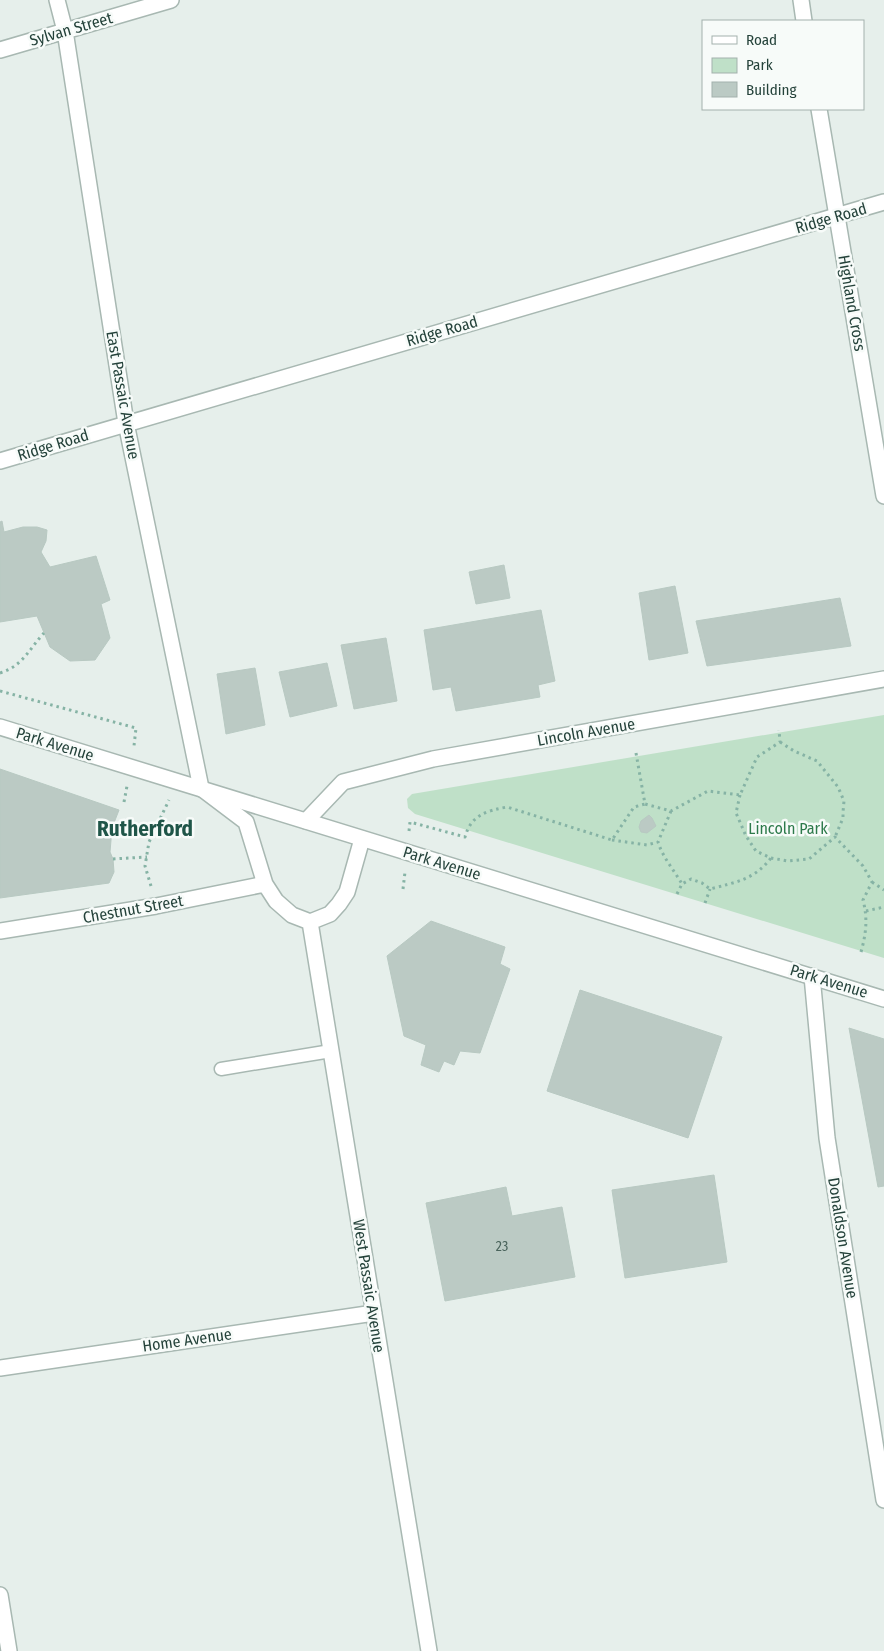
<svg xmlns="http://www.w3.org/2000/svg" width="884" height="1651" font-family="'Fira Sans Condensed',sans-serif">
  <rect width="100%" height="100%" fill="#e6efeb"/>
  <path fill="#bfe0c8" d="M884,715V958L415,814L408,808L407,799L412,794Z"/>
  <path fill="#bbcac4" stroke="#b8c9c2" d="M2,521L4,532L23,527H37L47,530L46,541L41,552L50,567L96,556L110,600L101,604L110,638L95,660L70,661L50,647L37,616L0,622V522Z
    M504,565L510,598L476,604L469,572Z
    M675,586L688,653L649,660L639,593Z
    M840,598L851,646L707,666L696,621Z
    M541,610L555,681L538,685L540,697L456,711L451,687L433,690L424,630Z
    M386,638L397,701L354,709L341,645Z
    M327,663L337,706L290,717L279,672Z
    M255,668L265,725L226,734L217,674Z
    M0,769L119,810L112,828L110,852L113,859L114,872L109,883L0,898Z
    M649,815L652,818L656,826L647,833L641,832L639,827L641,821Z
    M431,921L505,947L500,964L510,969L480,1053L460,1051L454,1065L444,1061L439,1072L421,1065L426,1045L404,1036L387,956Z
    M580,990L722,1037L688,1138L547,1091Z
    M849,1028L884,1039V1186L878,1187Z
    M714,1175L727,1262L625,1278L612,1190Z
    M506,1187L512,1216L562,1207L575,1277L445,1301L426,1203Z"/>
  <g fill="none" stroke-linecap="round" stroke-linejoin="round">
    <defs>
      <path id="service" d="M221,1069L331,1051"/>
      <path id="minor" d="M57,0L65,31L126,423L201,788L246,822L265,884L276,901L292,915L305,920L310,922L330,914L339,904L347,892L362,839
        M801,0L804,21
        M0,50L171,0
        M819,109L884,496
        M306,821L343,782L433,759L884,679
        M310,922L429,1651
        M0,931L156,906L265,884
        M812,976L827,1138L884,1500
        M0,1368L374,1313
        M0,1595L9,1651"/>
      <path id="tertiary" d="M0,461L884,202
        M0,727L884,999"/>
    </defs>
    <use href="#service" stroke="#a8b8b2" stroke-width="15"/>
    <use href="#minor" stroke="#a8b8b2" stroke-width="18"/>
    <use href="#tertiary" stroke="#a8b8b2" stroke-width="18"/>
    <path stroke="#86b3a5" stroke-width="3" stroke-dasharray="2.5 4" stroke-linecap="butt" d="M0,673C23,666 29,649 44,633
      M0,691L136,728L134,746
      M780,742L794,751L817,761L838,787L844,801L843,812V818L835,837
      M636,753L645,804L671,811L708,791L740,795L757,757L780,742L779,730
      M740,795L736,813L746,836L756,851L771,858L788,861L809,859L835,837L863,866L872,882L863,900C868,919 866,934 861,952
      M124,802L127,786
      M671,811L658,842C663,858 674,870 682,884
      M409,831L410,822L465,837C471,815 486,811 507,807L612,840L634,807L645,804
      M612,840L647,845L658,842
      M113,859L147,857
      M872,882L884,890
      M151,886L145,866L149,842L169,800
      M403,889L405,872
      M677,894L682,884L691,879L702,883L710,889C736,882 754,880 771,858
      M705,903L710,889
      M866,911L884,907"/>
    <use href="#service" stroke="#fff" stroke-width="12"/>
    <use href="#minor" stroke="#fff" stroke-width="15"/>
    <use href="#tertiary" stroke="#fff" stroke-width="15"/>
  </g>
  <g text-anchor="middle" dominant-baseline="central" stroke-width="5" stroke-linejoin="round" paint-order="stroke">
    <g font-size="14" fill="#4a645c">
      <text x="502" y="1246">23</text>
    </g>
    <g font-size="16" fill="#24423a" stroke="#f7fbf9">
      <text transform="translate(71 29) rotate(-16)">Sylvan Street</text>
      <text transform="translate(831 218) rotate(-16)">Ridge Road</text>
      <text transform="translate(852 303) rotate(80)">Highland Cross</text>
      <text transform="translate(442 331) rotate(-16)">Ridge Road</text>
      <text transform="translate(123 395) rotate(80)">East Passaic Avenue</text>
      <text transform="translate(53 445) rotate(-17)">Ridge Road</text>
      <text transform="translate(586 732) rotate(-10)">Lincoln Avenue</text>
      <text transform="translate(55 744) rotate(17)">Park Avenue</text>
      <text transform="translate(442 863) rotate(17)">Park Avenue</text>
      <text transform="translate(133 909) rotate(-10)">Chestnut Street</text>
      <text transform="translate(829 981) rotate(17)">Park Avenue</text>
      <text transform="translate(843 1238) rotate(81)">Donaldson Avenue</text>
      <text transform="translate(369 1286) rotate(81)">West Passaic Avenue</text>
      <text transform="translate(187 1340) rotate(-8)">Home Avenue</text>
    </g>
    <g font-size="16" fill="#2d7a4b" stroke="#f7fbf9">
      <text x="788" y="828">Lincoln Park</text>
    </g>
    <g font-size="21" font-weight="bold" fill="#1f5548" stroke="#f7fbf9">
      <text x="145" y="829">Rutherford</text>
    </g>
  </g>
  <rect x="702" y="20" width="162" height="90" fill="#f7fbf9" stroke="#a3b1ad"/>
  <rect x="712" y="36" width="25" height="8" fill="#ffffff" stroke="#a3b1ad"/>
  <text x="746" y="45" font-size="15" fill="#24423a">Road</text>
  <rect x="712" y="58" width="25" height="15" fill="#bfe0c8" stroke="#a3b1ad"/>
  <text x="746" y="70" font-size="15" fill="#24423a">Park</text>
  <rect x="712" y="82" width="25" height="15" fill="#bbcac4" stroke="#a3b1ad"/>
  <text x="746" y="95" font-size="15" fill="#24423a">Building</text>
</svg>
